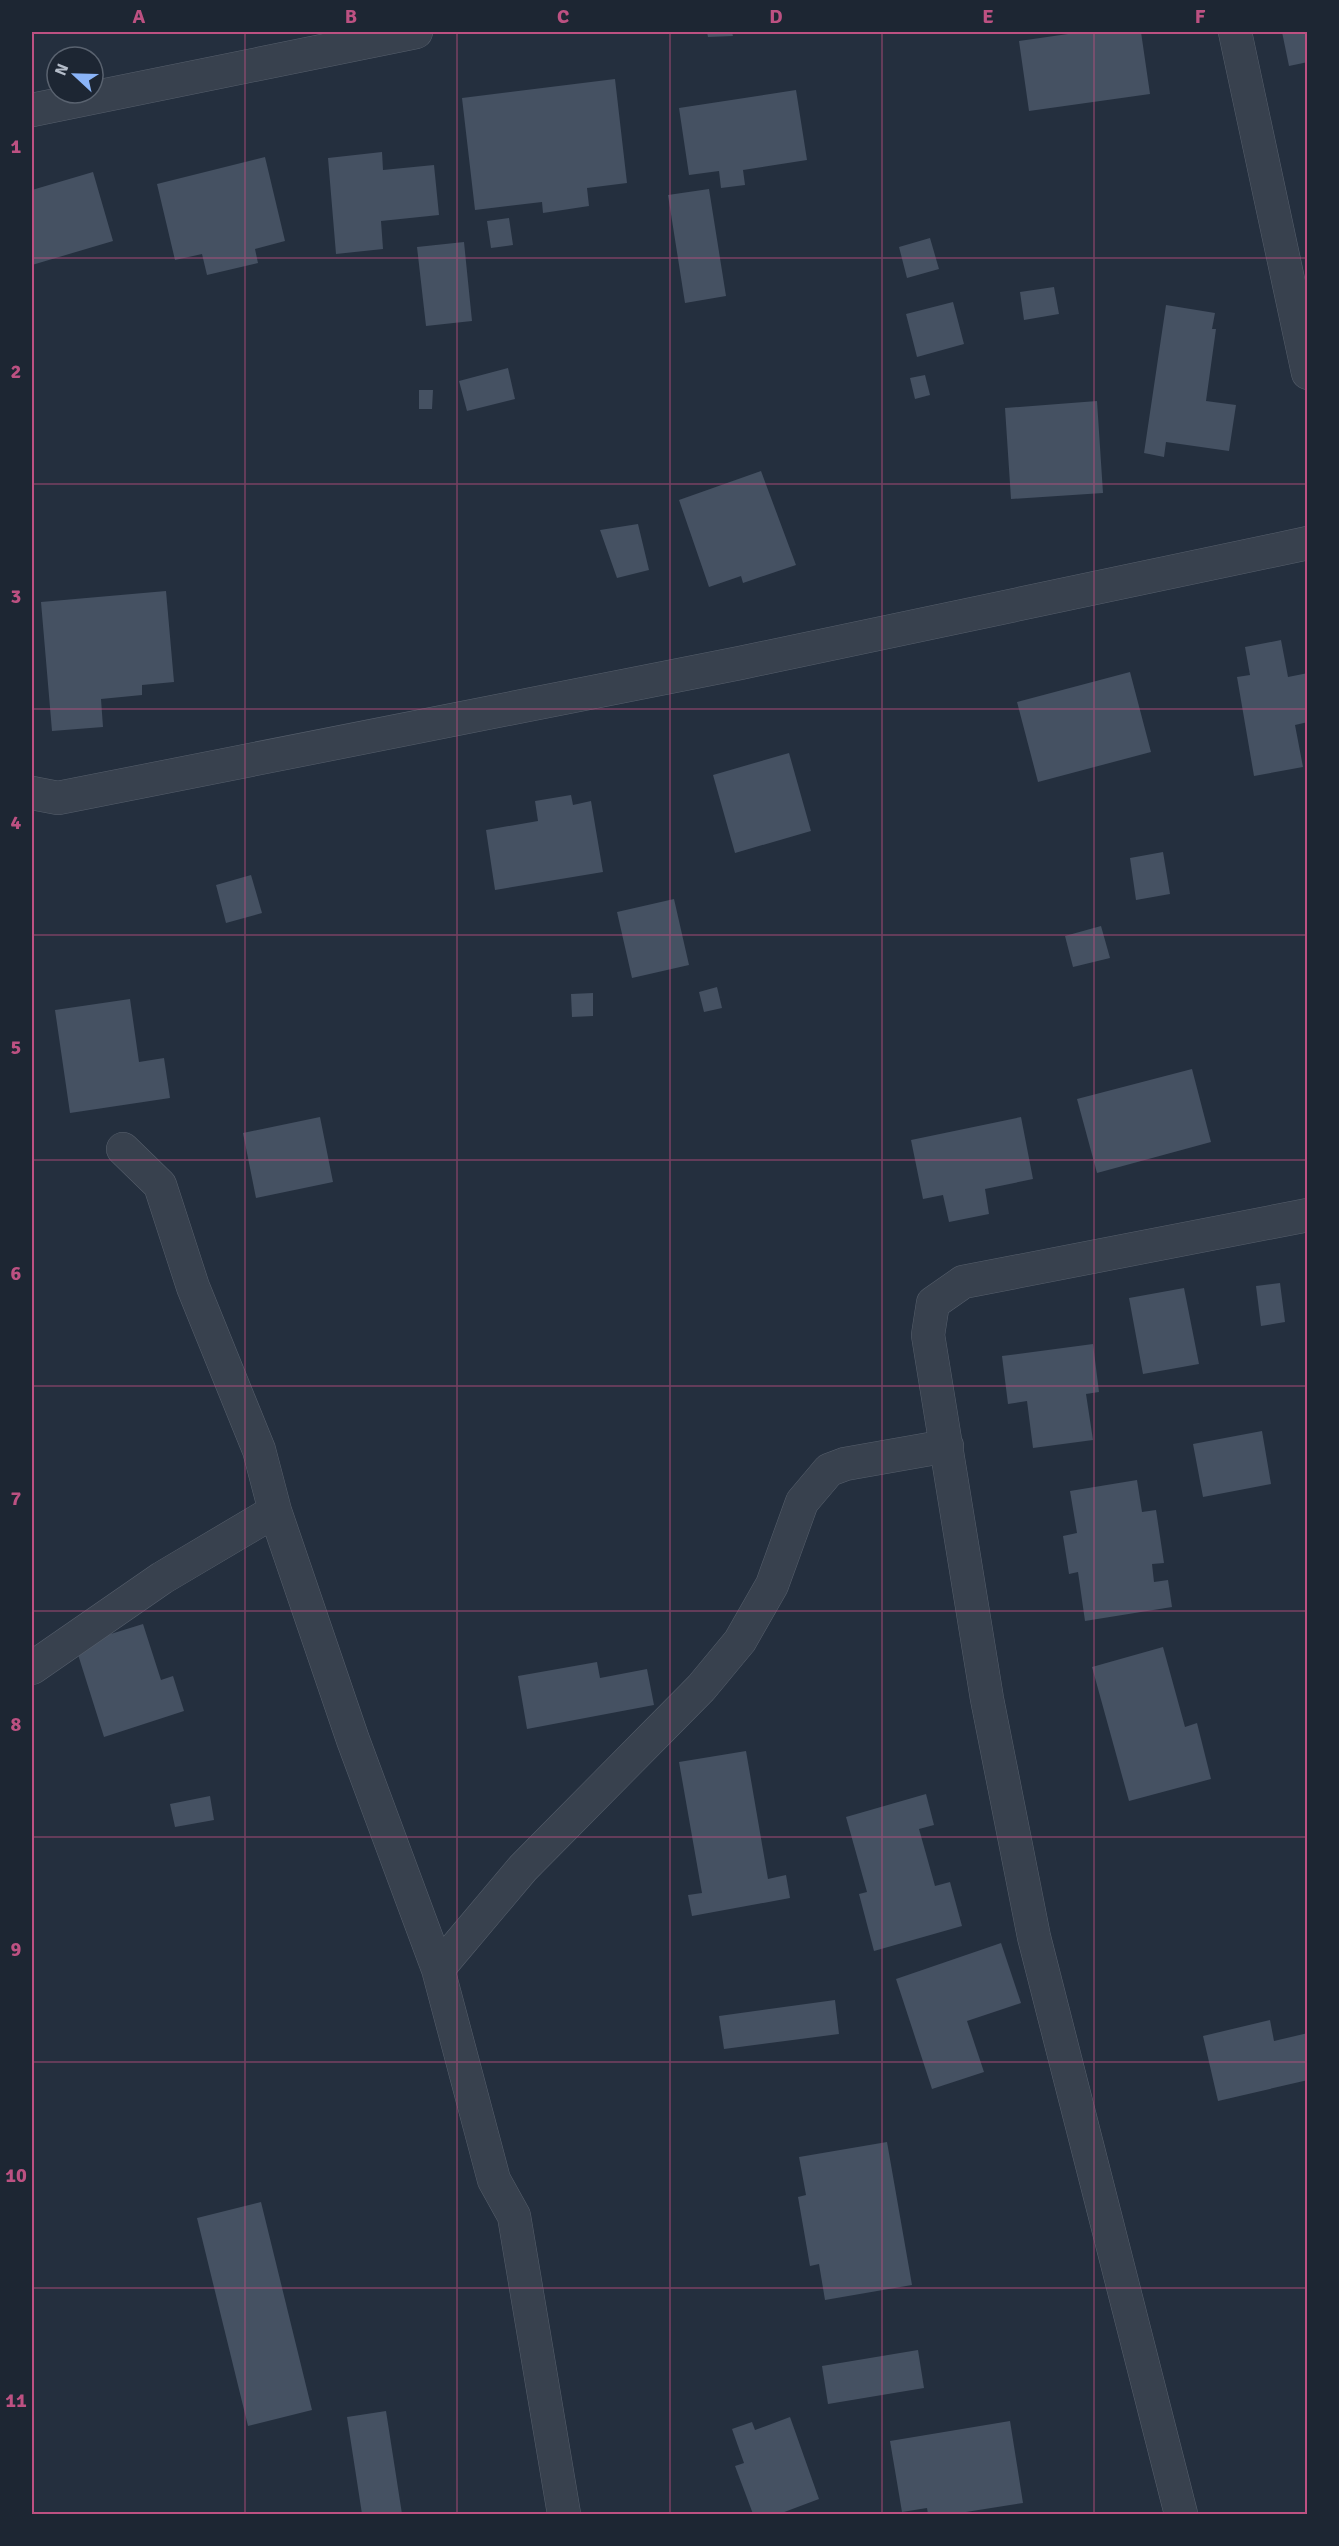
<svg xmlns="http://www.w3.org/2000/svg" width="1339" height="2546" font-family="Signika,sans-serif">
  <rect width="100%" height="100%" fill="#242f3e"/>
  <path fill="#455162" d="M707,32H732L733,36L708,37Z
    M1082,32H1141L1150,94L1029,111L1019,41Z
    M1282,32H1308V62L1289,66Z
    M615,79L627,183L587,188L589,206L543,213L542,202L475,210L462,98Z
    M796,90L807,160L743,170L745,185L721,188L719,171L689,175L679,108Z
    M382,152L383,170L434,165L439,215L381,221L383,249L336,254L328,158Z
    M265,157L285,241L255,249L258,263L207,275L202,254L175,260L157,184Z
    M93,172L113,241L32,265V190Z
    M709,189L726,296L685,303L668,195Z
    M509,218L513,245L491,248L487,221Z
    M930,238L939,269L907,278L899,247Z
    M464,242L472,321L426,326L417,247Z
    M1054,287L1059,314L1024,320L1020,292Z
    M953,302L964,344L917,357L906,314Z
    M1166,305L1215,313L1212,329H1216L1206,401L1236,405L1229,451L1166,442L1164,457L1144,453Z
    M508,368L515,399L467,411L459,381Z
    M925,375L930,395L915,399L910,378Z
    M419,390H433L432,409H419Z
    M1097,401L1103,493L1011,499L1005,408Z
    M761,471L796,565L743,583L741,576L709,587L679,500Z
    M638,524L649,570L617,578L600,530Z
    M166,591L174,682L142,685V695L101,699L103,727L52,731L41,602Z
    M1281,640L1288,677L1308,673V722L1295,725L1303,767L1254,776L1237,677L1250,675L1245,647Z
    M1130,672L1151,752L1038,782L1017,702Z
    M789,753L811,831L735,853L713,775Z
    M571,795L573,805L591,801L603,872L495,890L486,830L538,821L535,801Z
    M1163,852L1170,894L1136,900L1130,858Z
    M251,875L262,913L226,923L216,885Z
    M674,899L689,965L632,978L617,912Z
    M1101,926L1110,958L1073,967L1065,936Z
    M717,987L722,1008L704,1012L699,992Z
    M593,993V1016L572,1017L571,994Z
    M130,999L139,1062L164,1058L170,1098L70,1113L55,1010Z
    M1192,1069L1211,1142L1097,1173L1077,1099Z
    M320,1117L333,1182L256,1198L243,1133Z
    M1021,1117L1033,1179L985,1189L989,1214L949,1222L943,1195L923,1199L911,1140Z
    M1280,1283L1285,1322L1261,1326L1256,1286Z
    M1184,1288L1199,1364L1143,1374L1129,1298Z
    M1093,1344L1099,1392L1086,1394L1093,1440L1033,1448L1027,1401L1008,1404L1002,1356Z
    M1262,1431L1271,1484L1203,1497L1193,1444Z
    M1137,1480L1142,1512L1156,1510L1164,1563L1152,1564L1154,1582L1168,1580L1172,1607L1085,1621L1078,1572L1069,1574L1063,1536L1077,1533L1070,1491Z
    M143,1624L161,1680L173,1676L184,1711L104,1737L75,1645Z
    M1163,1647L1185,1727L1197,1723L1211,1779L1129,1801L1092,1667Z
    M597,1662L600,1678L647,1669L654,1705L527,1729L518,1676Z
    M746,1751L768,1879L786,1875L790,1898L692,1916L688,1895L702,1893L679,1762Z
    M926,1794L934,1825L919,1829L935,1886L950,1882L962,1926L874,1951L859,1894L867,1892L846,1817Z
    M210,1796L214,1820L175,1827L170,1804Z
    M1001,1943L1021,2003L967,2021L984,2072L932,2089L896,1979Z
    M835,2000L839,2034L724,2049L719,2016Z
    M1270,2020L1274,2041L1308,2033V2080L1218,2101L1203,2036Z
    M887,2142L912,2285L825,2300L819,2264L810,2266L798,2197L806,2195L799,2157Z
    M261,2202L312,2410L248,2426L197,2218Z
    M918,2350L924,2388L828,2404L822,2366Z
    M386,2411L402,2514H362L347,2417Z
    M790,2417L819,2499L779,2514H753L735,2466L744,2463L732,2429L752,2422L755,2430Z
    M1010,2421L1023,2503L966,2512L967,2514H928L927,2508L902,2512L890,2441Z"/>
  <g fill="none" stroke-linecap="round" stroke-linejoin="round">
    <defs>
      <path id="minor" d="M1235,32L1308,373
        M32,110L416,32
        M32,793L58,798L740,663L1308,543
        M123,1149L160,1185L193,1287L259,1450L275,1511
        M32,1668L162,1578L275,1511L353,1740L438,1969L494,2180L514,2216L564,2514
        M438,1969L523,1868L701,1688L740,1641L772,1585L802,1502L829,1470L845,1464L947,1446
        M1181,2514L1034,1937L987,1699L928,1335L933,1303L963,1282L1308,1215"/>
    </defs>
    <use href="#minor" stroke="#565f6c" stroke-width="34"/>
    <use href="#minor" stroke="#38414e" stroke-width="33"/>
  </g>
  <path fill="none" stroke="#bd5182" stroke-width="1.5" stroke-opacity="0.55" d="M245,32V2514M457,32V2514M670,32V2514M882,32V2514M1094,32V2514M32,258H1308M32,484H1308M32,709H1308M32,935H1308M32,1160H1308M32,1386H1308M32,1611H1308M32,1837H1308M32,2062H1308M32,2288H1308"/>
  <rect width="1339" height="2546" fill="none" stroke="#1d2633" stroke-width="66"/>
  <g transform="translate(75 75) rotate(292)"><circle r="28" fill="#1d2633" stroke="#59626f" stroke-width="1.5"/>
  <path d="M0-4.5L10 22L0 15L-10 22Z" fill="#8ab4f8"/>
  <text y="-9" font-size="16" font-weight="bold" text-anchor="middle" fill="#b4bcc9">N</text>
  </g>
  <rect x="33" y="33" width="1273" height="2480" fill="none" stroke="#bd5182" stroke-width="2"/>
  <g font-size="20" text-anchor="middle" font-weight="bold" fill="#bd5182">
    <text x="139" y="23">A</text>
    <text x="351" y="23">B</text>
    <text x="563" y="23">C</text>
    <text x="776" y="23">D</text>
    <text x="988" y="23">E</text>
    <text x="1200" y="23">F</text>
    <text x="16" y="153">1</text>
    <text x="16" y="378">2</text>
    <text x="16" y="603">3</text>
    <text x="16" y="829">4</text>
    <text x="16" y="1054">5</text>
    <text x="16" y="1280">6</text>
    <text x="16" y="1505">7</text>
    <text x="16" y="1731">8</text>
    <text x="16" y="1956">9</text>
    <text x="16" y="2182">10</text>
    <text x="16" y="2407">11</text>
  </g>
</svg>
